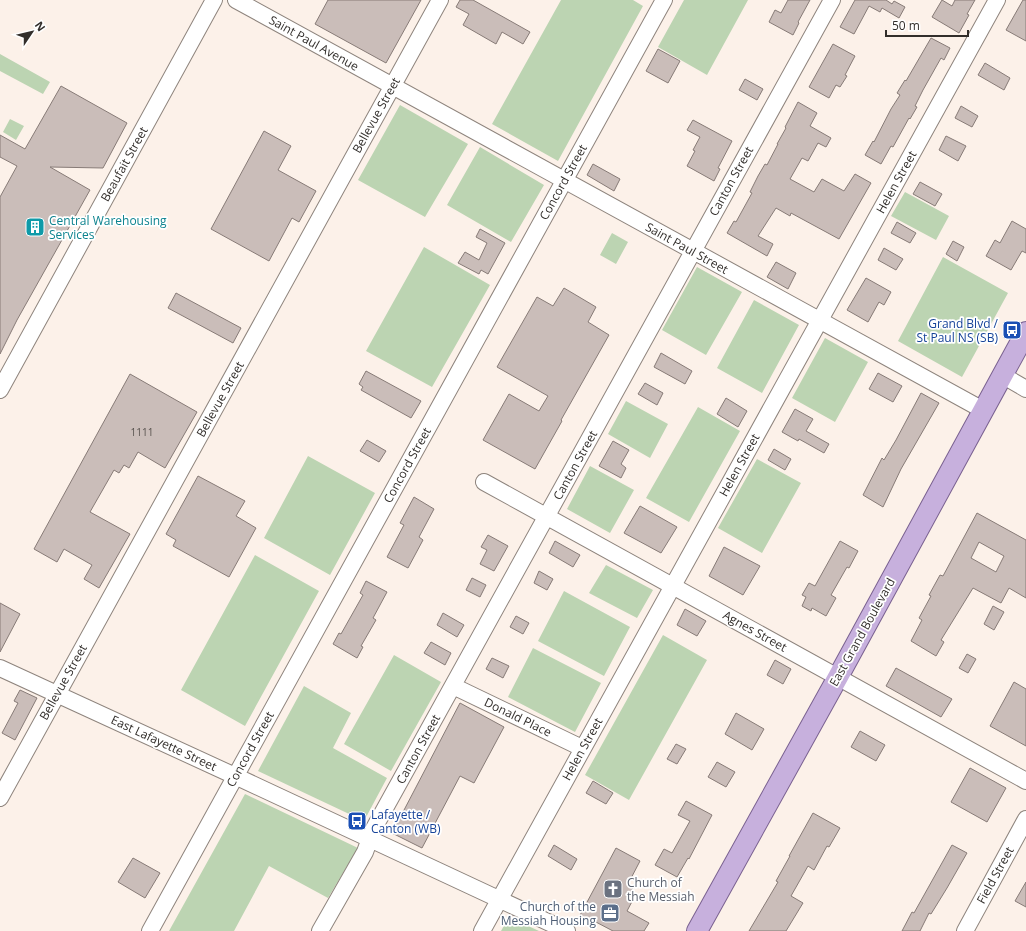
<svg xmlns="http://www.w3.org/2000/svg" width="1026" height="931" font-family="'Open Sans',sans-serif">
  <rect width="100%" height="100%" fill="#fcf1e9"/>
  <path fill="#bcd4b2" d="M561,0H633L643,6L558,161L492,124Z
    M684,0H748L707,75L658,47Z
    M0,54L50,82L43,94L0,71Z
    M400,105L468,144L425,217L358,180Z
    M10,119L24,126L16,140L3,132Z
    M480,147L544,185L511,242L447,205Z
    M905,192L949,216L936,240L891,216Z
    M612,233L628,242L616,264L600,255Z
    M424,247L490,285L432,387L366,351Z
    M943,257L1008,293L962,377L898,341Z
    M697,267L742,292L706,355L662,330Z
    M754,300L799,325L762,393L717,368Z
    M825,338L868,362L835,422L792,398Z
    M626,401L668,424L650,458L608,434Z
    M698,407L740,431L689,522L646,498Z
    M308,456L375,493L330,575L264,538Z
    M757,459L801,483L762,553L718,528Z
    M590,466L634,490L610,533L567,509Z
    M255,555L319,591L245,726L181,690Z
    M606,565L653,590L637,618L589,593Z
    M564,591L630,627L604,676L538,641Z
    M663,635L707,660L629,800L585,775Z
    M533,648L601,683L575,732L508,697Z
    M394,655L441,682L391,771L344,744Z
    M304,686L351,713L333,748L387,778L364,821L258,771Z
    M245,794L358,848L328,898L269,866L234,931H169Z
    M509,917L539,931H501Z"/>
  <path fill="#cabdb9" stroke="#877b77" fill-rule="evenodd" d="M328,0H421L386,63L315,24Z
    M460,0H473L530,32L523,44L502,32L496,44L463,25L469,14L456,7Z
    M788,0H810L798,22L799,23L793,35L769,22L775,10L781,13Z
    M855,0H886L892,4L894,1L905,7L899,18L882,8L880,12L869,6L854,34L840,27Z
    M942,0L952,6L955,0H975L967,14L969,15L959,33L932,17Z
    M1023,0H1026V41L1006,30Z
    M931,38L950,48L944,60L941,58L923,90L915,106L917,107L910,119L909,118L893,147L891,146L881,164L865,155L873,141L874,142L891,109L900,95L897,93L905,80L906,81Z
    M833,44L855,56L845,75L847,76L840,87L836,85L829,98L809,87Z
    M658,49L680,61L668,83L646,71Z
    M985,63L1010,78L1004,90L978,75Z
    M745,79L763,89L757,100L739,90Z
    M61,86L127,123L103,168L50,167L90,190L17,320L0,354V197L17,166L0,157V135L25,149Z
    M798,102L817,113L810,126L831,138L826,147L818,143L808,161L802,158L790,179L814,192L822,179L844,191L855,174L871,183L839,239L791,213L790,216L776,208L758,236L773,244L767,256L727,233L734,221L736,222L752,193L750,192L758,176L765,164L767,165L778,144H777L786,128L785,127Z
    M961,106L978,116L972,127L955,118Z
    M693,120L732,141L718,168L720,169L714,181L687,166L695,151L693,150L700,137L687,130Z
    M264,131L291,146L278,170L316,191L299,222L292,218L269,261L211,229Z
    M946,136L966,146L958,161L939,150Z
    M593,164L620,179L614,191L587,175Z
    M920,182L942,194L935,206L913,194Z
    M1012,221L1026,229V253L1022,251L1011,270L986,256L995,240L1000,243Z
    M897,222L916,233L910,243L891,233Z
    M480,229L505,243L488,274L481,270L479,274L458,263L465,252L479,260L487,243L476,237Z
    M953,241L964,247L957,261L946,254Z
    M884,248L903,259L896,270L878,260Z
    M776,262L796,273L788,289L767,277Z
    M866,278L891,292L884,305L879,302L868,322L847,310Z
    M564,288L596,307L588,322L609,335L561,420L562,421L535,469L483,440L509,394L539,411L548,396L497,367L537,297L553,306Z
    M176,293L241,328L233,343L168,308Z
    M661,353L692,371L685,384L654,367Z
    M366,371L421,401L411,418L361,390L363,387L359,384Z
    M878,373L902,386L893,402L869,389Z
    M130,374L197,412L165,468L138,452L129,468L124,465L119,473L114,470L90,512L130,534L99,588L84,579L92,565L64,549L57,562L34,549Z
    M645,383L663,393L657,405L638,394Z
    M921,393L939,403L901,469L883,507L863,495L882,458L884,460L896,440Z
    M726,398L747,411L738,427L717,414Z
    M795,409L813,419L806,431L829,444L824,453L799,439L798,441L782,432Z
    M367,440L386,451L379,462L360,451Z
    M613,441L629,450L621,464L626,468L621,478L599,466Z
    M774,449L791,459L785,470L768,460Z
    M198,476L245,501L236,516L256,528L229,577L173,546L176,540L166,534Z
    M414,497L434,509L419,537L423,540L408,568L387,557L404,525L400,523Z
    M640,506L677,527L661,553L624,533Z
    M977,513L1026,540V598L1009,588L1001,603L973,588L941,640L944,642L936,656L911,641L922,620L919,618L931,596L929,595L940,575L943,576ZM979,542L1004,556L996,572L971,558Z
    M488,535L508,546L494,571L480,564L487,550L481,547Z
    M555,541L580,555L573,567L549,553Z
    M840,541L858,551L849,568L847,567L831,595L836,598L826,616L812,608L811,611L802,606L806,597L802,595L809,583L815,586Z
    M724,547L760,566L743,595L709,576Z
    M539,571L553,579L547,590L534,583Z
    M472,578L486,585L480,597L466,590Z
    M366,581L387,592L373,618L376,620L361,646L363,647L357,658L333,644L339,633L341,634L363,595L360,593Z
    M0,603L20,614L0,652Z
    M993,606L1004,612L994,630L984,624Z
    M685,609L706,621L697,636L677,625Z
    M443,613L464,625L457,637L437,625Z
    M516,616L529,623L523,634L510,627Z
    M431,642L451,653L445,665L424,653Z
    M967,654L976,659L968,673L959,668Z
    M492,658L509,666L503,678L486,669Z
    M775,660L791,669L783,684L767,675Z
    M896,668L952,699L941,717L886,686Z
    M1014,682L1026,689V746L990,726Z
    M20,690L37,698L15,740L2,733L18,703L14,701Z
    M460,703L504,727L474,783L460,776L422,848L392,833Z
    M736,713L764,729L752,750L725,734Z
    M860,731L885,745L876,761L851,747Z
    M676,744L686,749L677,764L667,759Z
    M717,762L735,772L726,787L708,777Z
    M970,768L1006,788L987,822L951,802Z
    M593,781L613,793L606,804L586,793Z
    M686,801L712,815L689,859L688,858L677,877L655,865L664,849L672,853L690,821L678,815Z
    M813,813L840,828L829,847L827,846L814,870L808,866L791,896L803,903L786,931H749L778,882L776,881L790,856H789Z
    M554,845L577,859L571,870L548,856Z
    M952,845L967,853L947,888L931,914L929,913L920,931H902L912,912L914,913Z
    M616,848L640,861L628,884L633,887L631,891L636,894L627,911L649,923L644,931H613L594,921L591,926L578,919Z
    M133,858L160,873L145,898L118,882Z
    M1026,882V907L1015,901Z"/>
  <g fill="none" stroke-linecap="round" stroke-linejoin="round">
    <defs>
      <path id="minor" d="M236,0L983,410
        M1002,375L1026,389
        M0,390L214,0
        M484,482L1026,781
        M0,668L235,776L567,931
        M453,686L582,748
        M0,798L440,0
        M150,931L664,0
        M320,931L365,852L373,830L832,0
        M482,931L997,0
        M965,931L1026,819"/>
      <path id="major" d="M697,931L838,677L1026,332"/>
    </defs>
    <use href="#minor" stroke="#8e847d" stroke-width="18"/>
    <use href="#major" stroke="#7a6190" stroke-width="22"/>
    <use href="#minor" stroke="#fff" stroke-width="16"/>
    <use href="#major" stroke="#c7b0dd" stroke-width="20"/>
  </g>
  <defs>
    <symbol id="building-square" viewBox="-11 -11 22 22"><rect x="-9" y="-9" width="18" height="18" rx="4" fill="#0f9aa8" stroke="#fff"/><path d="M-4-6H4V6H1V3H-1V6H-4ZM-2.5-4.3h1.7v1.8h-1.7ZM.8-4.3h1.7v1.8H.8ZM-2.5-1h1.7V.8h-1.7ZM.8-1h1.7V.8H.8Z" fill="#fff"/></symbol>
    <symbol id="bus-square" viewBox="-11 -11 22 22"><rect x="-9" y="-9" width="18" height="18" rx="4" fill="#1a4fb4" stroke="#fff"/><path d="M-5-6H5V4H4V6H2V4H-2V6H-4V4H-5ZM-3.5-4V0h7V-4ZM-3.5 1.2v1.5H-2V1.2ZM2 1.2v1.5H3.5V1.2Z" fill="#fff"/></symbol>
    <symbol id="church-square" viewBox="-11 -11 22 22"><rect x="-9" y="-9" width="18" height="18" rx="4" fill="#6b7280" stroke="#fff"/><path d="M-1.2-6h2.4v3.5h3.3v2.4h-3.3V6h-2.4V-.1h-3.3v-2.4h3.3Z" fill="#fff"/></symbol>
    <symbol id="office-square" viewBox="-11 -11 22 22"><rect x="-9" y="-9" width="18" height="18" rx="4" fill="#5c6f8a" stroke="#fff"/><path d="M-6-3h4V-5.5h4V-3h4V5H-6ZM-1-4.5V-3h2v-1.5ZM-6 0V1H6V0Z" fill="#fff"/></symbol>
  </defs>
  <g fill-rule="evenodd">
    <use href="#building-square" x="24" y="216" width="22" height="22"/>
    <use href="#bus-square" x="1001" y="319" width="22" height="22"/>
    <use href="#bus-square" x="346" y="810" width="22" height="22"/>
    <use href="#church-square" x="602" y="878" width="22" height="22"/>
    <use href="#office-square" x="599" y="902" width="22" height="22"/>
  </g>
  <g text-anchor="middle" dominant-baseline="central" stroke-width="3.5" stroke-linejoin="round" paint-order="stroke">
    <g font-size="10" fill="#58524e">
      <text x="142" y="432">1111</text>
    </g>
    <g font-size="12" fill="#322e2b" stroke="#fff">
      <text transform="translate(314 43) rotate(29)">Saint Paul Avenue</text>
      <text transform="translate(376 115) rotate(-61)">Bellevue Street</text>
      <text transform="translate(124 164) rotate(-61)">Beaufait Street</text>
      <text transform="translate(731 181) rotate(-61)">Canton Street</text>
      <text transform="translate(563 182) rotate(-61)">Concord Street</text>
      <text transform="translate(896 182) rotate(-61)">Helen Street</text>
      <text transform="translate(687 248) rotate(29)">Saint Paul Street</text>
      <text transform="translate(220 399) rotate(-61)">Bellevue Street</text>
      <text transform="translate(407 465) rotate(-61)">Concord Street</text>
      <text transform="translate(575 465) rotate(-61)">Canton Street</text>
      <text transform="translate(739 465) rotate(-61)">Helen Street</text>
      <text transform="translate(755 631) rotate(29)">Agnes Street</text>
      <text transform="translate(862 632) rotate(-61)">East Grand Boulevard</text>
      <text transform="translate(63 682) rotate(-61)">Bellevue Street</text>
      <text transform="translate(518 717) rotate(26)">Donald Place</text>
      <text transform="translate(164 743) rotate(25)">East Lafayette Street</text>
      <text transform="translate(250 749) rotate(-61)">Concord Street</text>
      <text transform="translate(418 749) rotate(-61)">Canton Street</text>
      <text transform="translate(582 749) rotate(-61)">Helen Street</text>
      <text transform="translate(995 875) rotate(-61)">Field Street</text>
    </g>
    <g font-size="12" fill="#0d838f" stroke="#fff" text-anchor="start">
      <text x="49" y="220">Central Warehousing<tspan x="49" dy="14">Services</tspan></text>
    </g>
    <g font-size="12" fill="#164399" stroke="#fff" text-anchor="end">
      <text x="998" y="323">Grand Blvd /<tspan x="998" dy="14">St Paul NS (SB)</tspan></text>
      <text x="371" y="814" text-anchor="start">Lafayette /<tspan x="371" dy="14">Canton (WB)</tspan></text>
    </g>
    <g font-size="12" fill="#5b616d" stroke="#fff" text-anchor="start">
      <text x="627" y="882">Church of<tspan x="627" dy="14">the Messiah</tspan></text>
    </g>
    <g font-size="12" fill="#4e5e75" stroke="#fff" text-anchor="end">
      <text x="596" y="906">Church of the<tspan x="596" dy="14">Messiah Housing</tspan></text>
    </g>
  </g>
  <g transform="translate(32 32) rotate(55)" stroke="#ffffff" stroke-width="3" paint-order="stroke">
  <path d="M0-3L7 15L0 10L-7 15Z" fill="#322e2b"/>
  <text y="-6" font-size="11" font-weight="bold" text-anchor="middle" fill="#322e2b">N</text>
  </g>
  <path d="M886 30v6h82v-6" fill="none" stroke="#322e2b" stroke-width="2"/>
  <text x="892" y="30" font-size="12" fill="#322e2b" stroke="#ffffff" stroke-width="3" paint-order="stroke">50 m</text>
</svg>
